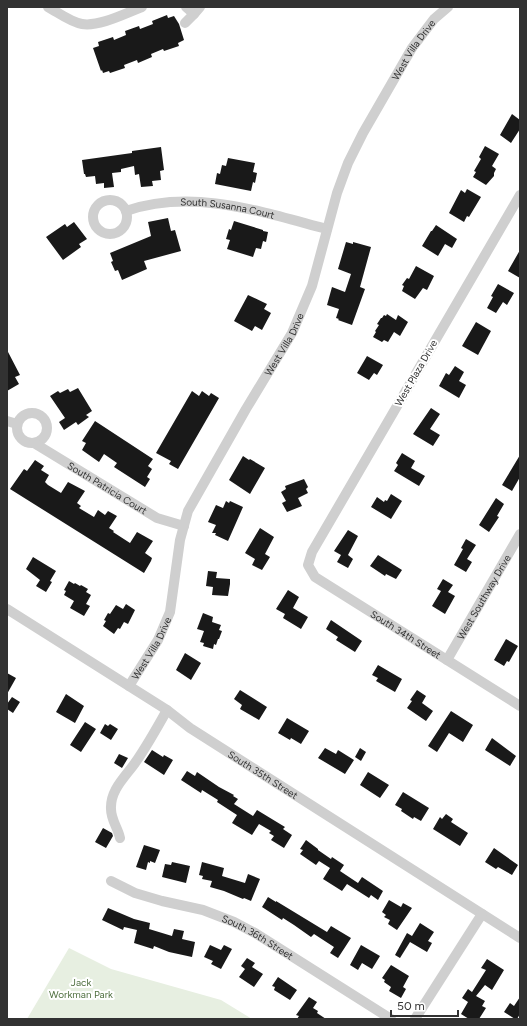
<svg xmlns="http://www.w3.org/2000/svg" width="527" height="1026" font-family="Figtree,sans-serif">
  <rect width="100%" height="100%" fill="#fff"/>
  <path fill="#e7efe1" d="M69,948L111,969L221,1000L252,1019H27Z"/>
  <path fill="#191919" d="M167,15L168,18L174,16L179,24L184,40L178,43L179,46L164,51L163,49L151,54L152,57L138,63L137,60L124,65L125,68L110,73L109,71L103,73L102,70L101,71L93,48L99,46L98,42L113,37L114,40L126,35L125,31L139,26L140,29L153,24L152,21Z
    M512,114L520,120V129L511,143L500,135Z
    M485,146L499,154L492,166L496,169L494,173V176L486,185L473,177L476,172L474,171L481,159L479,157Z
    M161,147L164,170L160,171L161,180L152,181L153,186L141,187L139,174L135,175L134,166L121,169V172L112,173L114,187L104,188V183L96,184L95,176L86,177L85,174H84L82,160L132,153V151Z
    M228,158L255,163L253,172L257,173L255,183L253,182L251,191L215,184L217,173L220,174L222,165L226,166Z
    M467,189L481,197L469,217L467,216L464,222L449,213L461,190L465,193Z
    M168,218L171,231L175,230L181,251L144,261L147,269L122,280L118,270L115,271L111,262L113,261L110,253L151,236L148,222Z
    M234,221L263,230V231L268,232L266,242L263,241L261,249L256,248L253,257L227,249L230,240L226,239L229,229L231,230Z
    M74,222L87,239L79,244L81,247L63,260L46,237L65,224L67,227Z
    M436,225L457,239L452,248L445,244L438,256L422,246L431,231H432Z
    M346,242L353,244V242L371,247L360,287L365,289L352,325L338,320L339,319L336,318L339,309L327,305L332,287L345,292L351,274L338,269Z
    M520,250V278L508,271Z
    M416,266L434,276L427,290L423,288L415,299L402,291L404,286L402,285L407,278L409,279Z
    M498,284L514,293L507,305L503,302L496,313L487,308L493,297L491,296Z
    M248,295L267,304L264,309L271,313L262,330L255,326L252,331L234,321Z
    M387,314L396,320L398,315L408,322L400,336L394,332L388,342L384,340L382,342L373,337L376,332L375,331L379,325L377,324L381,318H382L384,315L386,316Z
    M476,322L491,331L478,355L462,346Z
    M7,350L20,375L15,377L19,384L7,391Z
    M367,356L383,365L377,375L374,373L369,380L357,373Z
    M455,366L464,372L459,381L466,385L459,398L439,386L446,373L449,375Z
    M78,388L92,411L86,415L89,417L78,425L76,422L64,430L59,422L65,418L50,396L58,391L60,393L68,389L70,392Z
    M192,391L199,396L202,391L209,396L211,393L219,398L178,469L169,464L171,461L156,453Z
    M431,408L440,414L430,429L440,435L433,446L413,434Z
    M95,421L153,459L148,466L152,469L147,477L150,479L145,487L114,467L117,463L104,454L99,462L82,450L86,443L82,441Z
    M402,453L415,461L411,468L425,476L419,486L394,471L398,465L396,463Z
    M520,455V477L512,491L502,485Z
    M243,456L249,460L250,459L265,468L250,494L229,480Z
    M35,460L44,466L41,470L49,475L45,482L48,485L61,493L68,482L85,491L77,503L81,506L79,508L94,517L98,510L105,515L108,511L117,516L109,528L114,531L113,532L130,543L137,532L153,541L145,553L152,558L151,561L144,573L10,489L24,469L27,471Z
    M304,479L308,487L306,489L308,493L298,498L302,506L287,512L282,503L286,501L281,492L286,489L285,486Z
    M391,494L402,501L391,519L371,507L377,497L384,502L385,500L387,501Z
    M496,498L504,504L497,516L499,517L489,532L479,525Z
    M226,501L229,503L230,501L243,507L228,541L215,535L216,533H212L216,525L208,522L216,505L223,508Z
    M260,528L274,537L265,554L270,557L262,570L252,565L255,559L245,553Z
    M348,530L358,536L348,555L353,559L348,568L337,562L341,555L334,551Z
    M466,539L476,545L467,559L472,562L466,572L454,565L463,549L461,548Z
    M378,555L402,570L396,579L386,574L385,576L370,566Z
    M33,557L56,571L50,581L52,582L46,592L36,586L40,580L26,569Z
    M208,571L217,572L216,578L230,579V584L228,596L212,595L213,587L206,586Z
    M443,579L453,585L448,592L455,596L445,614L432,606L441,591L437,589Z
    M69,581L74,584L75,583L80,586L81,585L88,589L86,592L91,595L86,604L90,606L84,616L70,608L74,601L64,595L66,591L64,590Z
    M288,590L299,597L293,608L308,617L301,629L283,618L285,614L276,609Z
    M126,604L135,610L128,624L124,622L120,629L118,628L114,634L103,626L106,621L104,620L108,613L110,614L116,605L123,609Z
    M203,613L213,617L212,622L221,625L219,630L222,631L219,639H218L216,645L214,644L213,649L203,646L204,643L200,642L204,631L197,629Z
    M331,620L362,641L355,652L336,640L338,637L326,629Z
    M506,639L518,646L509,662L507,661L504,666L494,660Z
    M185,653L201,663L191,680L176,670Z
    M378,665L402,679L395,692L376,681L378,678L372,675Z
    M7,673L16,678L7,694Z
    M240,690L267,707L259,720L240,709L242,705L234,699Z
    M417,690L426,696L422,703L433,711L426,721L407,708L412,701L410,700Z
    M66,694L84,706L75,723L56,712Z
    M12,697L20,702L13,713L7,709V704Z
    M451,711L473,725L463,742L449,733L437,752L428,746Z
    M287,718L309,731L301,744L291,738L290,740L278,733Z
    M85,722L96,729L81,752L70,745Z
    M105,724L108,726L110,724L118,729L111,740L100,733Z
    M492,738L516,756L510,766L485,750Z
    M325,748L336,754L338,750L354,760L345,774L318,758Z
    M360,748L366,752L361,761L355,757Z
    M152,750L163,757L164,755L173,760L164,775L144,762Z
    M119,754L128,758L122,768L114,763Z
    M187,771L195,776L197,772L219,787L234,795L233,796L238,799L234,804L253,816L257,810L285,827L283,829L292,835L284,848L271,840L274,836L269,833L271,831L259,824L252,835L232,823L237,815L217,802L218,800L202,790L201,793L181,780Z
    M368,772L389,785L380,798L360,785Z
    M403,792L429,808L421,821L414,817L413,819L401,811L402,809L395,805Z
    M446,814L453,819L451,822L468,833L460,846L433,829L440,817L442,819Z
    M103,828L112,833L113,836L106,848L95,842Z
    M306,840L318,849V850L331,859L332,857L344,865L340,871L358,883L362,877L383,891L378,900L371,895L369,898L347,884L342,891L323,879L330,868L319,861L316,865L300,854L303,850L300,849Z
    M144,845L160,850L155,863L150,861V863L148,862L146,870L136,867Z
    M494,848L518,865L512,875L498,867L496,869L485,862Z
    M172,862L190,866L186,883L162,877L165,864L171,865Z
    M202,862L224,868L222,876L245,883L248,874L260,879L251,901L244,898L243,899L224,891L210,887L212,881L202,879L203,876L199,875Z
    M268,897L276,902V901L327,932L331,926L351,938L338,958L330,953L334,947L314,934L311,937L294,925L283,918L282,920L262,907Z
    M389,900L401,907L403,903L412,908L397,930L388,924L390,920L384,917L386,915L382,912Z
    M108,908L134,919L150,923L149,929L172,936L174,929L184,931L182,939L195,942L192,957L169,952L154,946L153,949L134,943L137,930L124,927L123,930L102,920Z
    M420,923L434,932L428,941L432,943L427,952L410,942L400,958L395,955L407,933L412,936Z
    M210,945L221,950L224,945L232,949L221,969L211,964L213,961L204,957Z
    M361,945L380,956L372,969L362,963L358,970L350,965Z
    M247,958L255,963L252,967L263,974L254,987L239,977L245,969L241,966Z
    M487,959L504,970L492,990L485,985L476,996L485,1001L482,1006L486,1008L479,1019H469L461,1014L468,1002L462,998L468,989L472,992L486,970L481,968Z
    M391,965L409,976L403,987L406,989L401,998L389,991L391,987L384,982L385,980L382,978Z
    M278,977L297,990L290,1000L274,990L275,987L272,986Z
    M309,997L317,1002L313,1008L318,1011L317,1013L326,1019H297L299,1016L296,1015Z
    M520,997V1014L517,1019H515L504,1012L510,1003L514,1006Z"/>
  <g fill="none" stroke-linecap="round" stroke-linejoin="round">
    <g stroke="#cfcfcf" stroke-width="10">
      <path d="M48,7C59,13 70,22 82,24C99,27 126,13 142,7"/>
      <path d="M186,7L194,14L200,7"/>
      <path d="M185,23L194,14"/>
      <path id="s1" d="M520,195L312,552L308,565L315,577L520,706"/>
      <circle cx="110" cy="217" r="17"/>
      <path id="s2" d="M126,211C193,188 262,212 327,229"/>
      <circle cx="32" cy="428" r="15"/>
      <path d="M7,421L17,424"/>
      <path id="s3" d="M34,443L157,518L184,526"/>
      <path id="s4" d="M7,609L167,710L190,728L520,938"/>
      <path id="s5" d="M447,660L520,534"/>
      <path id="s6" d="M129,686L158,640L170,612L180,540L188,511L246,409L292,333L312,286L337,193L348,163L363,133L412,48L434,19L448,7"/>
      <path d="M120,838C118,828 111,820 111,809C110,790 125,777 135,763C147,746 157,728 167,710"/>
      <path id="s7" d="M111,881L135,893L162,901L203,910L234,922L255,933L391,1019"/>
      <path d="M415,1019L482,914"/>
    </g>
  </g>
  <g text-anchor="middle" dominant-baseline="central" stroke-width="4" stroke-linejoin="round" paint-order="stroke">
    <g font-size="10" fill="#323232" stroke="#fff">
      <text stroke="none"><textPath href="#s6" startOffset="704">West Villa Drive</textPath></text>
      <text stroke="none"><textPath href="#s2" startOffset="103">South Susanna Court</textPath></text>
      <text stroke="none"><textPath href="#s6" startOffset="380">West Villa Drive</textPath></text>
      <text transform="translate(416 373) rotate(-60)">West Plaza Drive</text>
      <text stroke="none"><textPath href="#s3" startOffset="86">South Patricia Court</textPath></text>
      <text stroke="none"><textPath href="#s5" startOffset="73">West Southway Drive</textPath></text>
      <text stroke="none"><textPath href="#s1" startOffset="548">South 34th Street</textPath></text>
      <text stroke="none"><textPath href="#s6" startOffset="44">West Villa Drive</textPath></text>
      <text stroke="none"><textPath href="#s4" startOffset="305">South 35th Street</textPath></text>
      <text stroke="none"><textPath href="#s7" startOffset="158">South 36th Street</textPath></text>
    </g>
    <g font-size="10" fill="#4f6f3f" stroke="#fff">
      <text x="81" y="982">Jack<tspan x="81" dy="12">Workman Park</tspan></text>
    </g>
  </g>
  <rect width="527" height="1026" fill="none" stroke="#323232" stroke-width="16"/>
  <path d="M391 1010v6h67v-6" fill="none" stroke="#323232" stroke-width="2"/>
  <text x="397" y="1010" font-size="12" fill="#323232" stroke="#ffffff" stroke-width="3" paint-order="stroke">50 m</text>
</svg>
